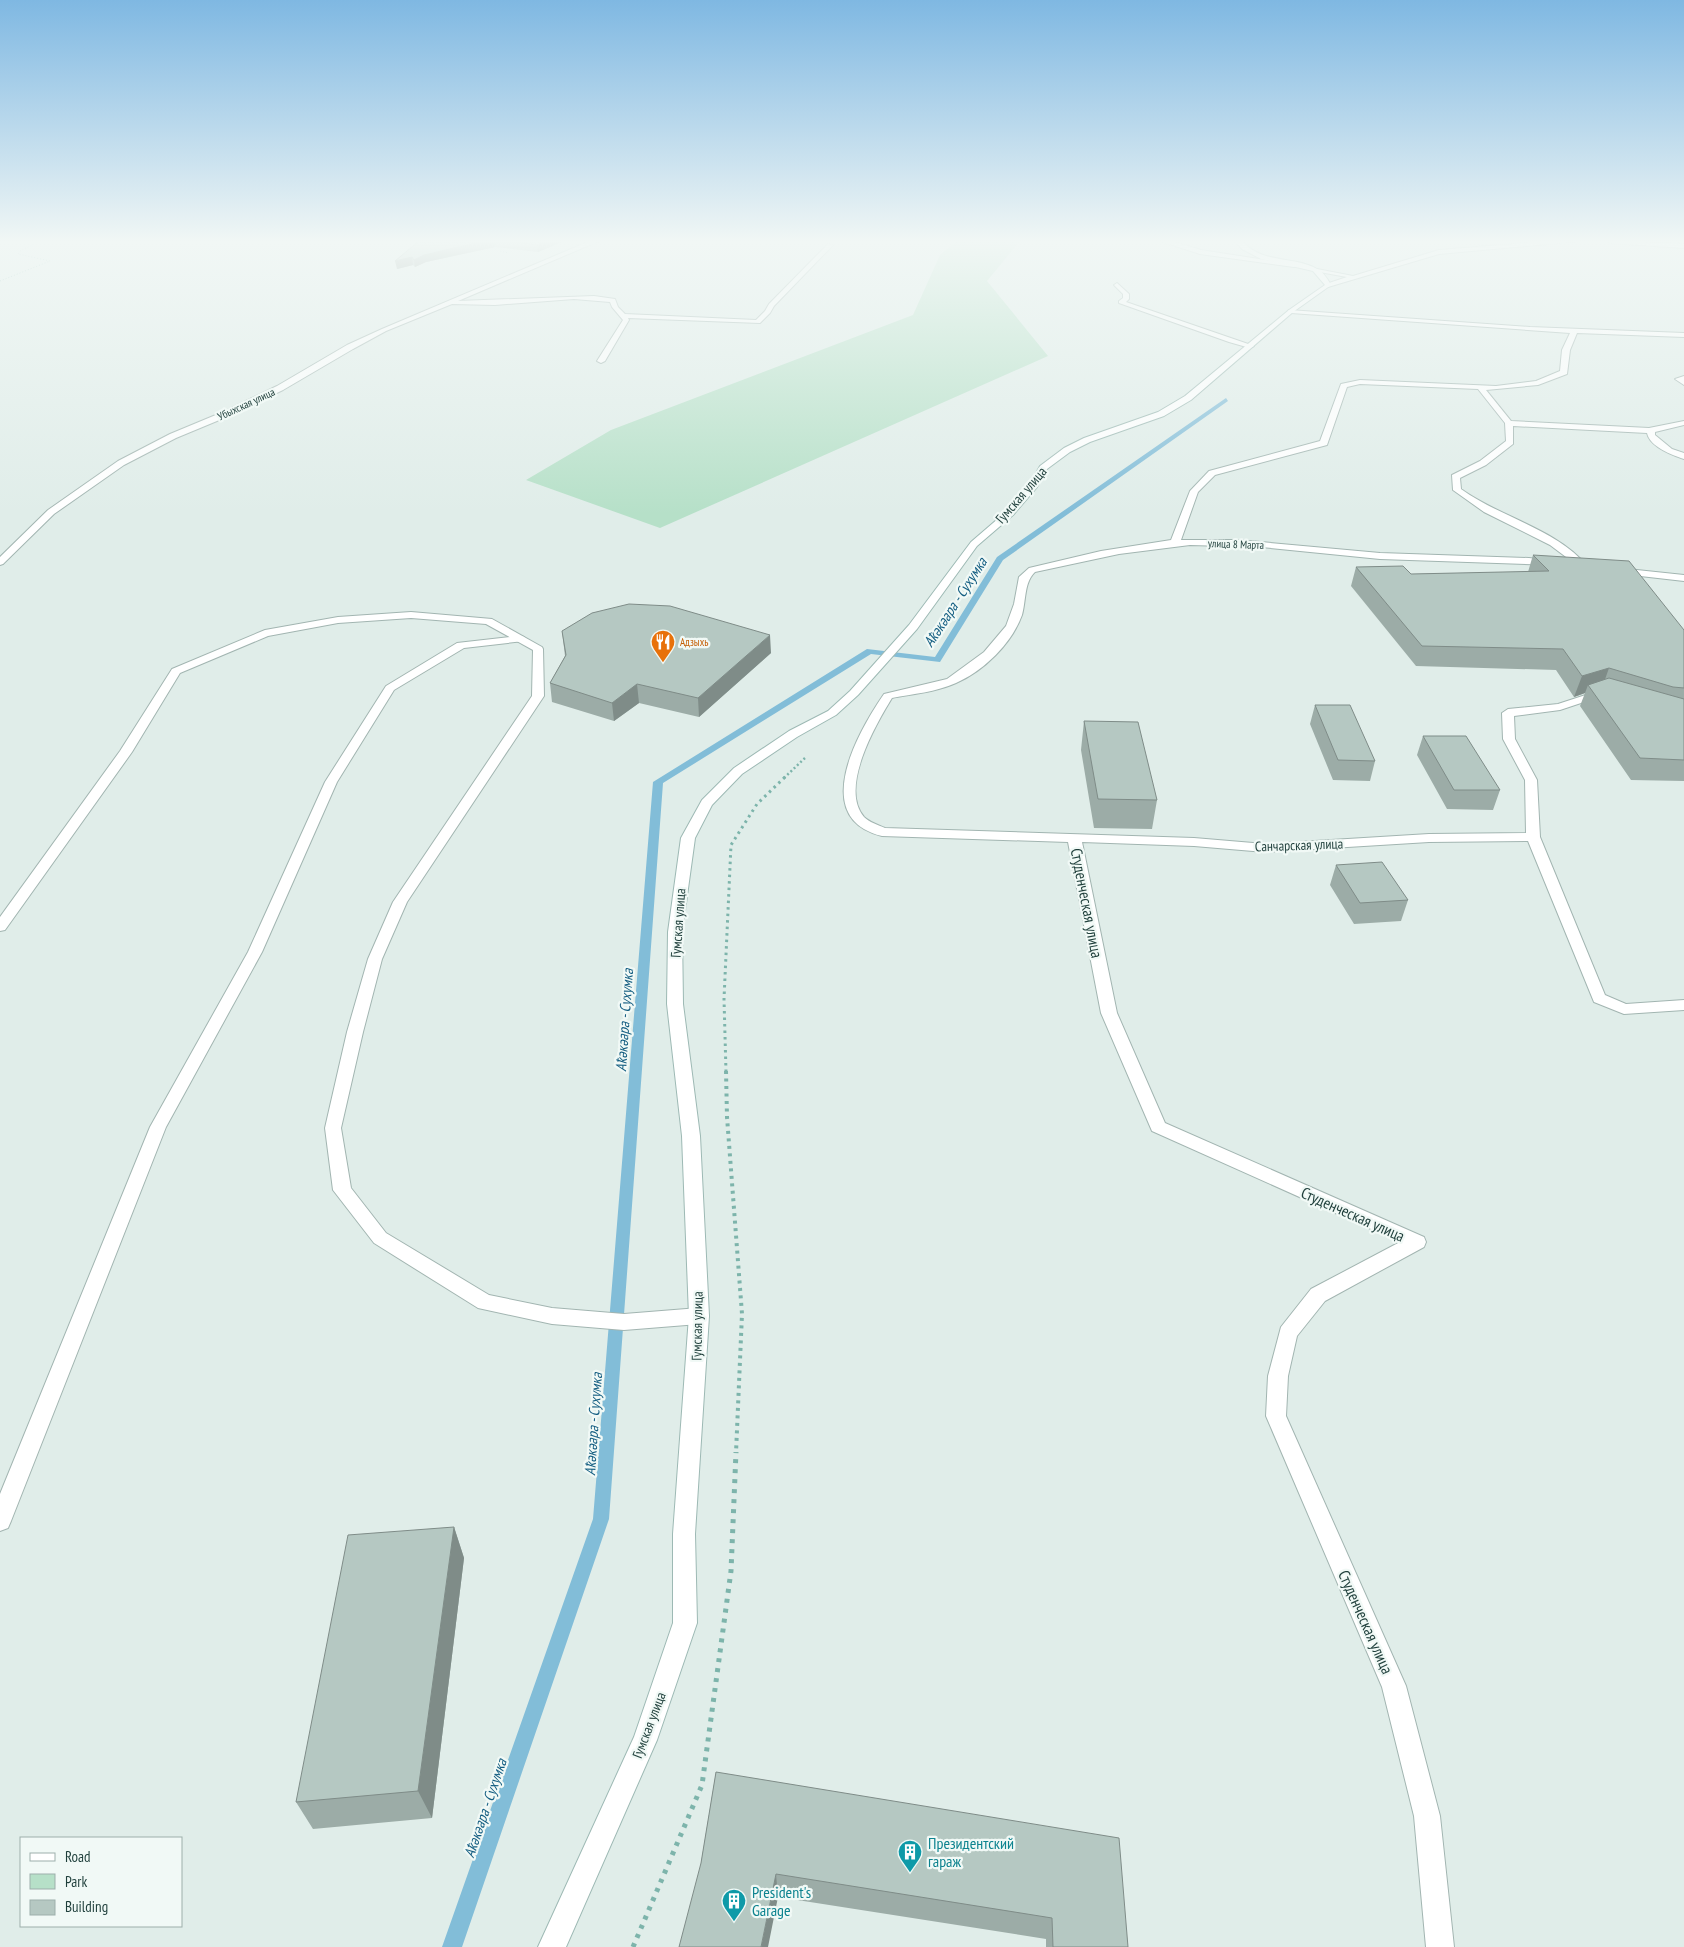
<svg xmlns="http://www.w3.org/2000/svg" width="1684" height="1947" font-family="'PT Sans Narrow',sans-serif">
  <rect width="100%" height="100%" fill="#e0ede9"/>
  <path fill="#b6e0c8" d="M957,241H1020L987,281L1048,356L660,528L526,480L611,430L913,315L940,255Z"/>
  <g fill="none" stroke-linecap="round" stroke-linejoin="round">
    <path fill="#82bdd8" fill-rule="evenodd" d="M1226,398L1228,401L1003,560L940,662L871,654L663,783L609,1519L462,1947H442L593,1519L653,782L867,649L935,657L997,557Z"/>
    <defs>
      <path id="lane" d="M520,636L524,637L525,639L524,641L464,648L394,690L337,782L262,952L166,1127L11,1521L8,1528L0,1531V1494L150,1127L248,952L325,782L386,686L457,643Z"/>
      <path id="street" d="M590,241H599L458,301L594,296L615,299L618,307L625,314L756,320L765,311L769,304L828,244L833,245L774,306L770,313L760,323L628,318L629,320L605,361L601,363L597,361L623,320L612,307L610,302L574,299L495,305L452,304L386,331L353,349L283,390L229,416L176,438L124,465L54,514L3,564L0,565V557L48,510L118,461L170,434L223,412L277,386L347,345L382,329Z
        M1160,241H1171L1201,250L1297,265L1294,267L1200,254Z
        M1550,241H1580L1439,254L1328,287L1326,286V284L1347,277L1314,271L1317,269L1353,276L1439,250Z
        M1607,241L1684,244V248L1610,243Z
        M1117,283L1129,294V299L1126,302L1254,346L1250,348L1229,342L1119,303V301L1123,298V294L1114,285Z
        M1289,310L1530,327L1684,333V337L1577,333L1570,350L1567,374L1538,385L1486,390L1511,421L1649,428L1684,421V425L1655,432V435L1672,449L1684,453V459C1672,455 1650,447 1647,433L1513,426V444L1486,465L1460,478L1461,489C1499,517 1557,529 1587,566L1582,569L1550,545L1484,512L1453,490L1452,475L1480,461L1506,441L1505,423L1478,389L1360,384L1347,387L1327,445L1215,475L1198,492L1181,540H1238L1380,553L1529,558L1553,561V565L1380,559L1261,547L1190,545L1119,554L1035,572C1024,582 1026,601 1022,615C1012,643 984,671 956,683C936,692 913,694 892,698C876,724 839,788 864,817C869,822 878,825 885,828L1194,838L1265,844L1429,834L1526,833L1525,780L1503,739L1502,713L1508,709L1558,704L1601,690L1607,693L1605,695L1560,710L1514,716L1515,739L1537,780L1540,837L1605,995L1626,1004L1684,1000V1010L1624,1014L1594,1002L1528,841L1429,842L1265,852L1194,846L1082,842L1117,1013L1165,1123L1424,1237L1426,1242L1424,1247L1325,1301L1297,1336L1288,1376L1286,1416L1406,1686L1440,1816L1454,1947H1426L1414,1816L1382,1687L1266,1416L1268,1376L1281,1327L1311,1289L1400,1242L1152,1131L1101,1013L1068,842L882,836C809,818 858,732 884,694L947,679L984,652L1006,626L1014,604L1019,577L1029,568L1101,551L1171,540L1190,491L1209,471L1320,441L1341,384L1360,380L1496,386L1536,381L1560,371L1562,350L1570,333L1291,313L1288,311Z
        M1684,376V385L1675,379Z
        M1618,568L1684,575V581L1614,573L1613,571Z
        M411,612L492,619L542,647L543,649L544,696L407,902L382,959L363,1032L341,1128L351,1188L386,1233L489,1295L552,1308L624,1314L699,1308L706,1310L709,1316L706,1322L699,1324L624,1330L552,1324L478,1308L374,1243L333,1190L325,1128L347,1032L368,959L393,902L532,696L533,650L486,624L411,618L338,623L268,636L180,673L132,752L5,930L0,931V917L120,751L172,669L265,630L338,617Z"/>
      <path id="secondary" d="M1235,241H1242C1263,265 1295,255 1319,270C1324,273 1328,280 1331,285L1293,312L1191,400L1164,416L1090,442L1070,452L1047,469L1037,487L1013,515L977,546L917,629L858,695L836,715L797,737L742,774L712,805L695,838L682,932L683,1004L700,1136L709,1316L695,1534L697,1623L657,1740L566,1947H538L634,1737L673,1623V1534L689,1316L682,1136L667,1004L668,932L681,838L702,800L734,768L789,731L828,711L850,691L909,625L971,542L1007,511L1030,484L1040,466L1064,448L1084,438L1158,412L1185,396L1289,310L1325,285L1313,271L1261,259L1242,249Z"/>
    </defs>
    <use href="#lane" stroke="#a2b5b1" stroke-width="2"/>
    <use href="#street" stroke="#a2b5b1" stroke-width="2"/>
    <use href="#secondary" stroke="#9db9b4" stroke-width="2"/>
    <path stroke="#7db4ab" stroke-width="1" stroke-dasharray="1 2" stroke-linecap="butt" d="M503,246L500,251L509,253
      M0,281L50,261L18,254L20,251L40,241"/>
    <path stroke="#7db4ab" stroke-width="2.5" stroke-dasharray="2 2.5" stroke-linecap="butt" d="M784,778L806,757"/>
    <path stroke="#7db4ab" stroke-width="3" stroke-dasharray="2.5 4" stroke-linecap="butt" d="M726,1072L724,999L731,845L757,804L785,777"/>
    <path stroke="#7db4ab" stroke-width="4" stroke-dasharray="3 4.5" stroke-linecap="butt" d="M726,1071L727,1117L742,1314L736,1453"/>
    <path stroke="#7db4ab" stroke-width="5" stroke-dasharray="4 6" stroke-linecap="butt" d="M633,1947L702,1785L731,1571L736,1452"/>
    <use href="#lane" fill="#fff" fill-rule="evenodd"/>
    <use href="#street" fill="#fff" fill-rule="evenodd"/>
    <use href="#secondary" fill="#fff" fill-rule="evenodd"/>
  </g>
  <path fill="#9caca7" d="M419,241H564L538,252L495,247L426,262L415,267L413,265L397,269Z
    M1533,555L1684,630V781L1631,780L1580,706L1585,693L1574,697L1556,670L1416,666L1351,586L1356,567L1411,574L1528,572Z
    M562,631L771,653L699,717L639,703L614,721L552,702L550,683L565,656Z
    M1315,705L1375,761L1370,781L1333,780L1310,724Z
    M1084,721L1157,800L1152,829L1094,828L1081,750Z
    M1423,736L1500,790L1493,810L1447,809L1417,755Z
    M1336,865L1408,900L1401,921L1354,924L1330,885Z
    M454,1527L464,1558L432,1818L313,1829L296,1802Z
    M716,1772L1128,1947H1046V1939L778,1897L701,1863Z"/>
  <path fill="#7f8c88" d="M484,241H494L495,247L426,262L415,267L414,260L424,255Z
    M545,241H564L538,252L537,245Z
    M412,257L413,265L397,269L395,261Z
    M770,635L771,653L699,717L698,698Z
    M1609,668L1602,688L1588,685L1585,693L1574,697L1582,676Z
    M637,684L639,703L614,721L612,703Z
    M454,1527L464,1558L432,1818L418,1791Z
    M776,1874L778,1897L768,1947H761Z"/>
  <path fill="#b5c8c2" stroke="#7f8c88" d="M419,241H484L424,255L414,260L412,257L395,261Z
    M510,241H545L537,245Z
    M1533,555L1629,561L1684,630V688L1673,687L1609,668L1582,676L1563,649L1422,646L1356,567L1403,566L1411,574L1549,571Z
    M629,604L670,606L770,635L698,698L637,684L612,703L550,683L566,655L562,631L592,613Z
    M1609,678L1684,699V760L1640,758L1588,685Z
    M1315,705H1350L1375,761L1338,760Z
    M1084,721L1138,722L1157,800L1098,799Z
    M1423,736H1466L1500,790H1454Z
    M1382,862L1408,900L1360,903L1336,865Z
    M454,1527L418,1791L296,1802L348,1535Z
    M716,1772L1119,1838L1128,1947H1053L1052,1918L776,1874L761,1947H679L701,1863Z"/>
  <linearGradient id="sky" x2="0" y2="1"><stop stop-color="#7fb8e2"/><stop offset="0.47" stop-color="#f1f7f5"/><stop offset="1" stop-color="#f1f7f5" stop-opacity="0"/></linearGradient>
  <rect width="1684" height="514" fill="url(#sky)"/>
  <defs>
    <symbol id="restaurant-pin" viewBox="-11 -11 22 30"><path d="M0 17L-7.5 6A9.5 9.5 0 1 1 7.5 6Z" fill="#e8710a" stroke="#f1f9f6"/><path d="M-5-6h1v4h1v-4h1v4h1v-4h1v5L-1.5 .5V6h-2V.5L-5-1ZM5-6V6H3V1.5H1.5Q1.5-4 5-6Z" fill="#fff"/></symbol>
    <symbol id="building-pin" viewBox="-11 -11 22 30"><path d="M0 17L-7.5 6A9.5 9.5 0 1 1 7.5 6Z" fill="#0f9aa8" stroke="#f1f9f6"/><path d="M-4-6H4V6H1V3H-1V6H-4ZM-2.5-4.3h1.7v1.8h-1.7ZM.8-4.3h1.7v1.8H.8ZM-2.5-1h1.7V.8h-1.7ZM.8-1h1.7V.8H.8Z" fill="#fff"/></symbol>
  </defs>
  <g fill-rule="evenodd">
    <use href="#restaurant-pin" x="649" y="628" width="28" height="38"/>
    <use href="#building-pin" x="896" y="1838" width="28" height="38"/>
    <use href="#building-pin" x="720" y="1887" width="28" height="38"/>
  </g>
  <g text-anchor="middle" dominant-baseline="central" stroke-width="4.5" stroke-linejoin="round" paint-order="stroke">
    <g font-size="11" fill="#1f3f3b" stroke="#f1f9f6">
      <text transform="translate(246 404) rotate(-25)">Убыхская улица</text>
      <text transform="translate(1236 544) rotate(2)">улица 8 Марта</text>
    </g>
    <g font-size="11" fill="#c56008" stroke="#f1f9f6" text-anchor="start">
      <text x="680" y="642">Адзыхь</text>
    </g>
    <g font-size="14" fill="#1f3f3b" stroke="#f1f9f6">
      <text transform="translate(1021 495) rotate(-49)">Гумская улица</text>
      <text transform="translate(1299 845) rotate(-2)">Санчарская улица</text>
      <text transform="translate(678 923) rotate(-86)">Гумская улица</text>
      <text transform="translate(697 1326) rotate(-89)">Гумская улица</text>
      <text transform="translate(649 1725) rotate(-69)">Гумская улица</text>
    </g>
    <g font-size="15" font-style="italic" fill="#135d81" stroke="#f1f9f6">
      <text transform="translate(955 602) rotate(-57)">Аҟәкәара - Сухумка</text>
      <text transform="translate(624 1020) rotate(-86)">Аҟәкәара - Сухумка</text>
      <text transform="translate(593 1424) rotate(-86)">Аҟәкәара - Сухумка</text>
      <text transform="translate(485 1808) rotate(-71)">Аҟәкәара - Сухумка</text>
    </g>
    <g font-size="16" fill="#1f3f3b" stroke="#f1f9f6">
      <text transform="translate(1087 903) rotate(79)">Студенческая улица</text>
      <text transform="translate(1353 1214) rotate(24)">Студенческая улица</text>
      <text transform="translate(1366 1622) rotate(66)">Студенческая улица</text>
    </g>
    <g font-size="16" fill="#0d838f" stroke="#f1f9f6" text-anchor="start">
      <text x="928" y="1843">Президентский<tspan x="928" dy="18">гараж</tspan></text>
      <text x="752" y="1892">President's<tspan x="752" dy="18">Garage</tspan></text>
    </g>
  </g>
  <rect x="20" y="1837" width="162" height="90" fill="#f1f9f6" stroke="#9dafab"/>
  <rect x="30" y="1853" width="25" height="8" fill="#ffffff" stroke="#9dafab"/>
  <text x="65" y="1862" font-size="15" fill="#1f3f3b">Road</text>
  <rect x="30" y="1874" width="25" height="15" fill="#b6e0c8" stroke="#9dafab"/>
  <text x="65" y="1887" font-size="15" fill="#1f3f3b">Park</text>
  <rect x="30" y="1900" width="25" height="15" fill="#b5c8c2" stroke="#9dafab"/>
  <text x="65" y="1912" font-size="15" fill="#1f3f3b">Building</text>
</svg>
